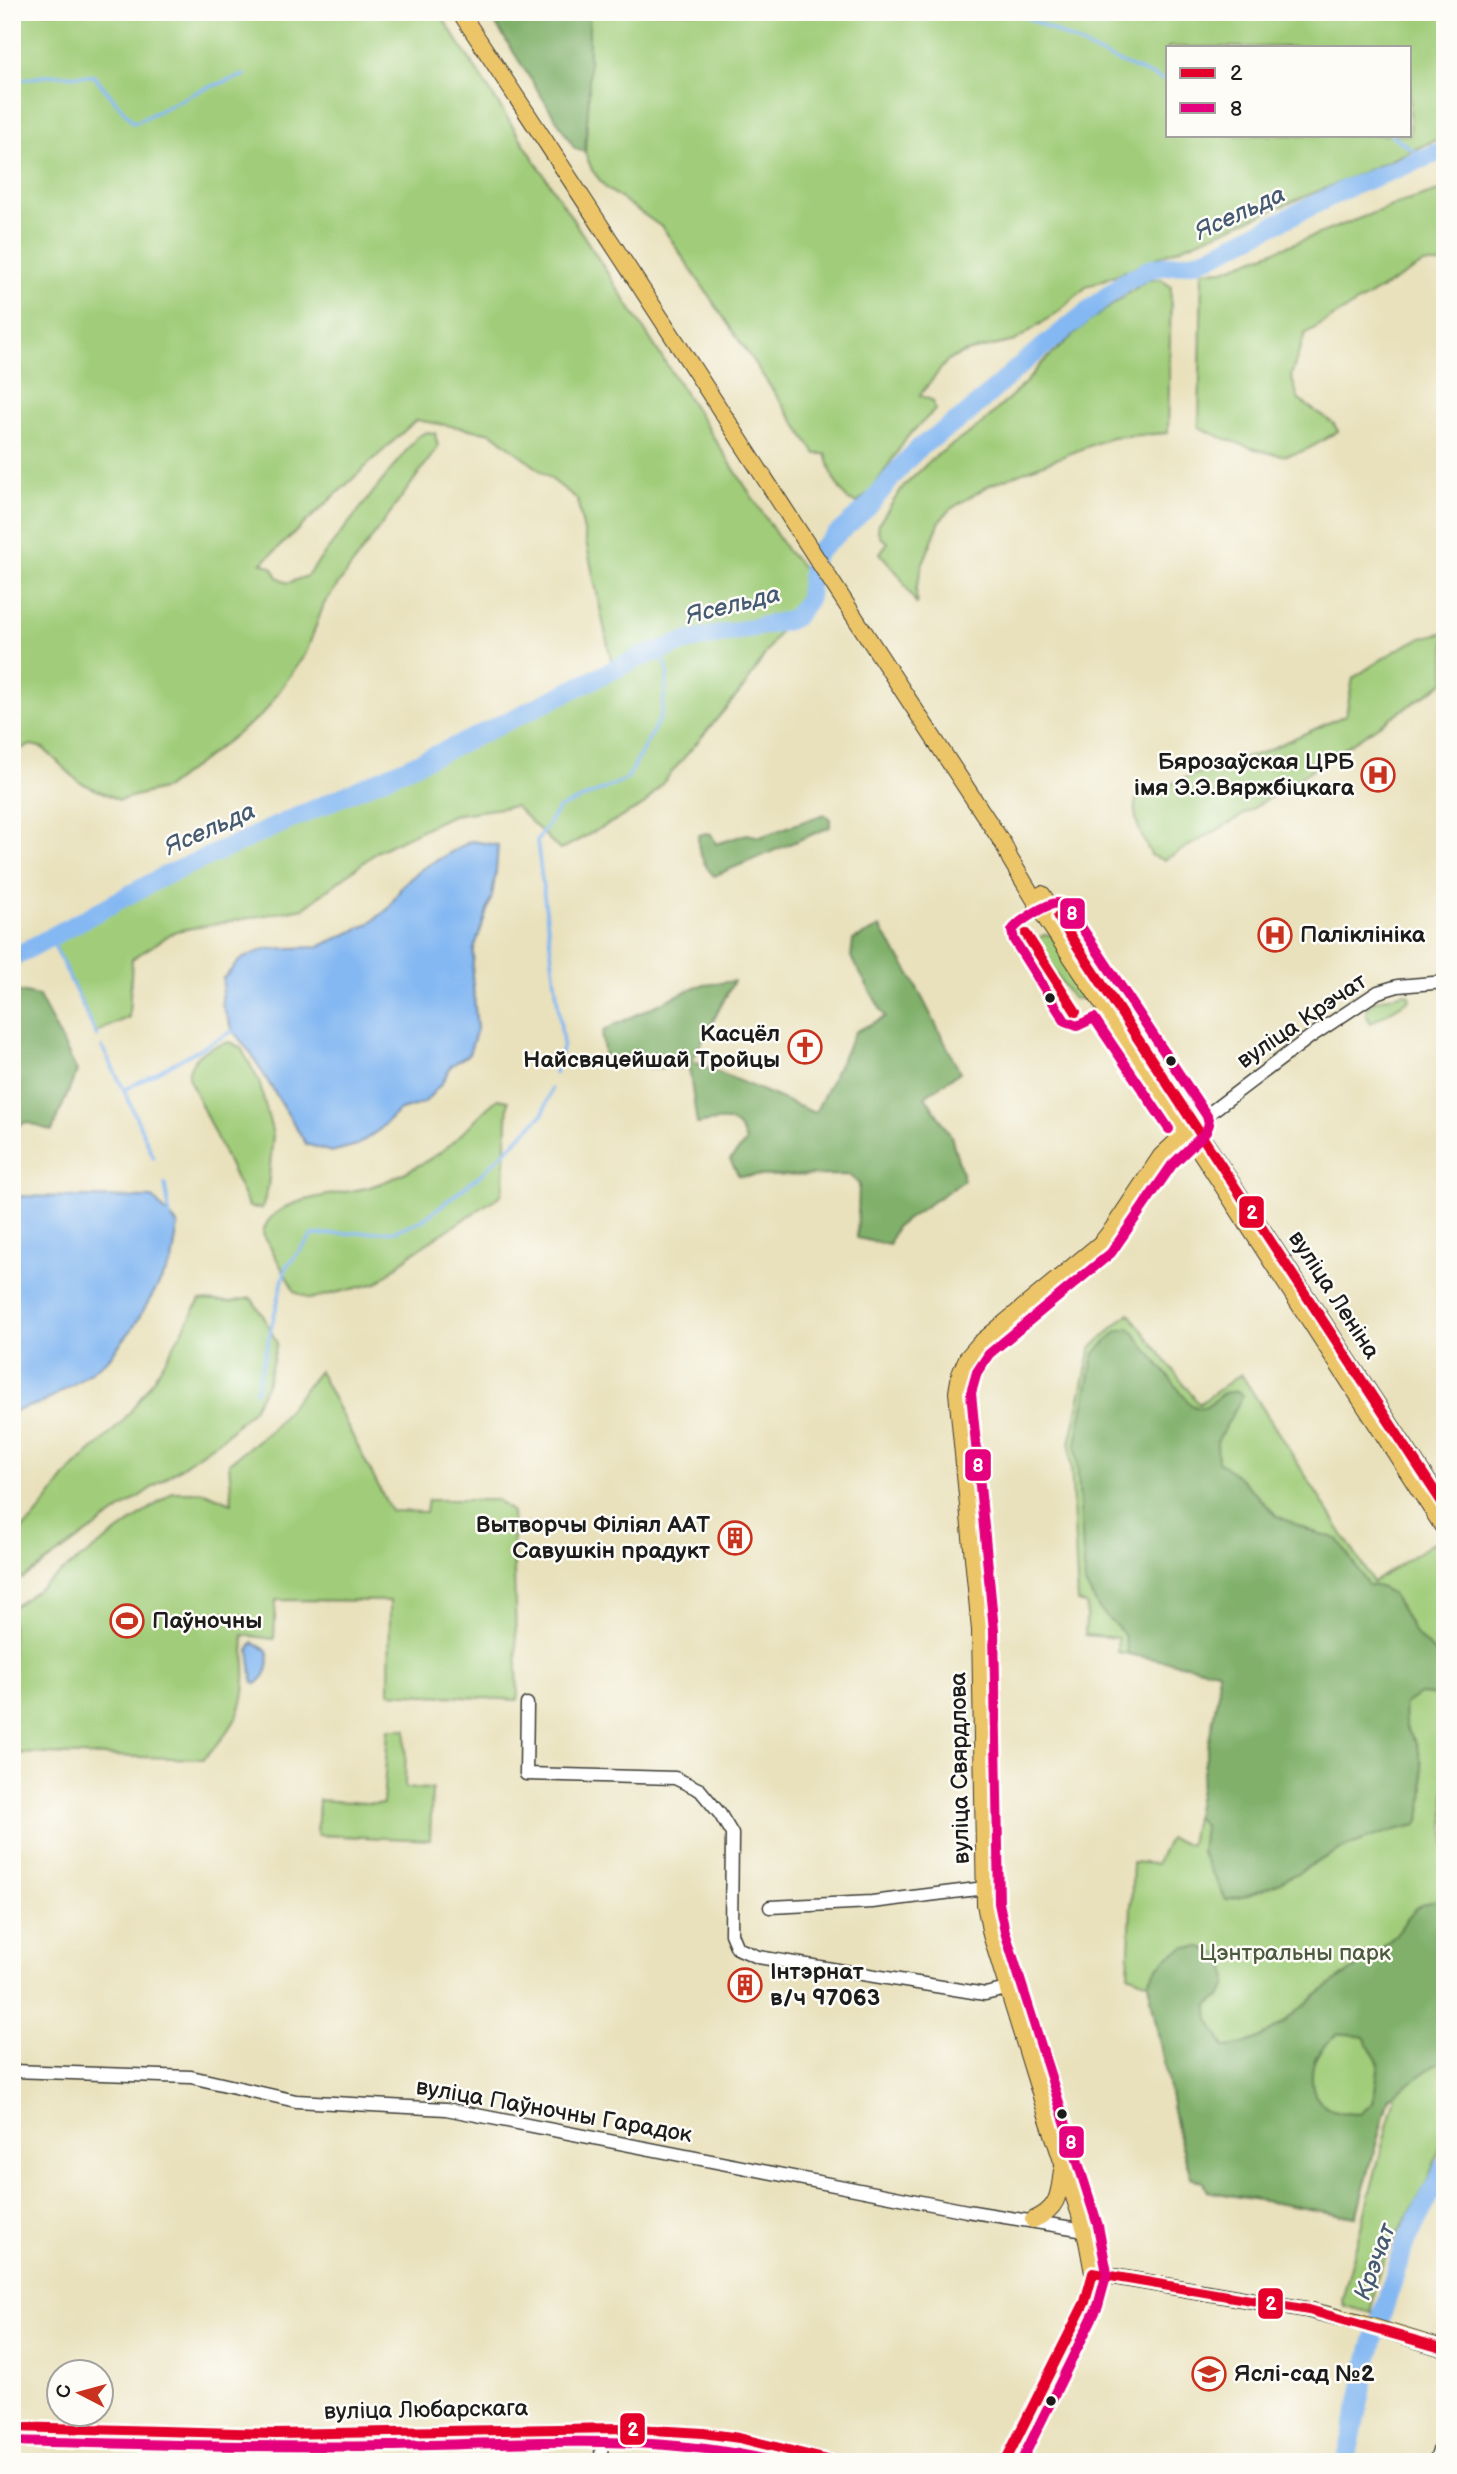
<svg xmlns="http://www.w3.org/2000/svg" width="1457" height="2474" font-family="'Balsamiq Sans',sans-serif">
  <rect width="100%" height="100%" fill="#fdfcf7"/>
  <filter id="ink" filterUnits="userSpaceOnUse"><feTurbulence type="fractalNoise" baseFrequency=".0143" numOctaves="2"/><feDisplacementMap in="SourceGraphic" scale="14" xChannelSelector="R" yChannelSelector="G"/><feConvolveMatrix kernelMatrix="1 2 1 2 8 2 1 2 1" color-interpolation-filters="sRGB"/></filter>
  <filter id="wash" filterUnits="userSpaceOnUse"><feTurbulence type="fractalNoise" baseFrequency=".00686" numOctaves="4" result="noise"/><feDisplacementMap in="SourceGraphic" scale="28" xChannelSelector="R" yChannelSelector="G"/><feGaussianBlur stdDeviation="1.57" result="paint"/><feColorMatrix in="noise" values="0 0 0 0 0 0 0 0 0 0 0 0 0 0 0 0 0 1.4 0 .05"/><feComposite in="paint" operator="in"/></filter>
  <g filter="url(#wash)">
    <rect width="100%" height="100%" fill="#e9e1bc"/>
    <path fill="#a1cd7a" stroke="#5e744b" stroke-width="2" fill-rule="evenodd" d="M12,12H439L787,551L811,576V588L802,609L786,621L745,686L644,805L560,850L515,806L452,815L378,851L304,908L176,931L132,959L129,1017L95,1033L51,939L162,877L460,744L613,669L577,499L492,433L416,420L262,563L272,567L278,577L288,583L307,576L417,437L426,432L435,433L438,447L324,604L306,653L263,714L166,788L119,800L79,782L43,748L32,745L12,751Z
      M589,12H1445V136L1350,178L1086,287L1058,312L1015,341L966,352L948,360L920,395L933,401L935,410L908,436L871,491L857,503L848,500L834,480L826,454H816L663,228L606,188L592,170L585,153L589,93ZM1168,47H1410V135H1168Z
      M1445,189V264H1423L1305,334L1291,376L1299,400L1333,423L1338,431C1323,440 1306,453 1288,455C1271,457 1215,436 1199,427L1202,271L1224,270L1397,204Z
      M1161,279L1171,287L1168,433L1112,437L990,485L949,510L940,521L923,563L916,589L917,605L899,575L880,553L888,542L881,538L878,531L879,523L903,487L933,458L982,424L1027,381L1041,364L1087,323L1147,280Z
      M1445,633V682L1235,820L1164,860L1152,856C1143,840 1131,817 1136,799L1192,775L1261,753L1346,715L1353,678C1382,660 1410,636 1445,633Z
      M1044,935H1051L1085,988L1084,993L1080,999L1072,998L1037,945V939Z
      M1404,993L1408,994L1410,999L1371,1023L1366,1015L1367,1007L1375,1001Z
      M230,1042L241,1048L259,1081L273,1135L268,1187L262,1209L249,1207L188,1077C190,1054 209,1047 230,1042Z
      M498,1099L508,1101L504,1183L501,1195L414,1252L377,1283L310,1299L295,1292L263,1234C268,1196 341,1195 370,1187C395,1179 437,1158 455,1140C470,1127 481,1111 498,1099Z
      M251,1298L263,1315L277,1343L267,1384L253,1409L224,1437L22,1579C6,1572 11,1544 20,1532C24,1526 31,1523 35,1517C48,1502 58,1485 71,1470C88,1452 109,1438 125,1418C153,1385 178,1338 200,1300L230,1302Z
      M1129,1313L1199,1404L1241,1374L1373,1582L1434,1542L1445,1558V2136C1437,2155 1431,2175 1422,2192C1403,2227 1369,2272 1372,2313L1344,2306L1342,2300L1395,2097L1394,2094L1389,2097L1356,2217L1207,2191L1203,2182L1191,2177L1177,2129L1148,1982L1128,1974L1133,1862L1156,1864L1169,1839L1190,1844L1219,1688L1218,1671L1117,1652L1118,1638L1085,1635L1087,1605L1078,1602L1070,1444L1091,1348Z
      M319,1371L391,1511L426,1512L428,1500H497L512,1512L518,1700L389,1693L390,1601L276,1600L274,1639L243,1635C248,1696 248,1715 203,1759L12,1753V1608L173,1492H204L232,1503L229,1463L272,1429Z
      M388,1729H406L405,1788L432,1789L430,1840L317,1835L319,1800L383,1804Z"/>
    <path fill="#80b06a" stroke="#4e6643" stroke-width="2" fill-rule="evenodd" d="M488,12H589V93L585,152L575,149Z
      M824,814L830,818V827L714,876C705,868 695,847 699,835L706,833L711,834L716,844L747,834L760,837Z
      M880,927L910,974L960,1072L925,1096L951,1136L964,1180L896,1227L889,1245L857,1238L859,1184L849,1175L739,1176L730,1160L746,1142C737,1114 720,1120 697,1124L689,1067C663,1067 629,1071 605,1058L602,1037L604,1030L697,986L734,981L692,1061L815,1113L855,1032L885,1017L851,957L853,940Z
      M12,990L39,996L77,1071L52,1131L26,1122L12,1129Z
      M1130,1328L1191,1405C1209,1414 1211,1400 1224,1393C1228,1392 1233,1392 1237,1391L1243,1395L1217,1442L1218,1461L1241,1479L1277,1516L1311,1531L1338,1539L1368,1585C1396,1586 1400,1609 1413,1630C1421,1642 1434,1652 1445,1662V1704L1439,1696L1420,1694L1405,1704C1401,1737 1415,1730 1420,1755C1425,1776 1426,1805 1417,1825C1392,1830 1368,1837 1344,1848C1306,1866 1267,1895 1226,1900L1201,1852L1204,1826L1195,1815L1219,1688L1218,1671L1128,1654L1124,1634L1099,1609L1085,1584L1076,1444L1094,1354L1117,1331Z
      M1438,1900L1445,1904V2054L1442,2060L1389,2097L1356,2217L1207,2191L1203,2182L1191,2177L1177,2129L1148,1982L1157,1968L1170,1955L1185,1947H1202L1221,1955L1226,1963L1227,1984L1222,1995L1208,2006L1209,2020L1225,2047C1270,2044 1295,2009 1330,1985C1352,1970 1376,1957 1394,1936C1411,1917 1409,1905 1438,1900ZM1347,2034L1364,2037L1379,2064L1373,2103L1360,2114C1332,2113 1311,2107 1312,2075C1312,2069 1314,2059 1318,2054C1322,2047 1331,2040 1337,2034Z"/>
    <path fill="#84b8f2" stroke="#506a87" stroke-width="2" d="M471,841L498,845L496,871L492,896L474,949L472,975L477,1029L469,1054L451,1066L442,1083L424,1103L398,1111L379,1130L357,1145L331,1152L306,1144L250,1052L233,1031L222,1005L223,979L241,959L265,949L318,947L367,925L388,909L403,885L423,868Z
      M12,1196L153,1198L178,1225L172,1262L133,1328L108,1359L77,1382L44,1402L12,1412Z
      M253,1643L267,1650C271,1663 268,1676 256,1684L253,1682L249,1649Z"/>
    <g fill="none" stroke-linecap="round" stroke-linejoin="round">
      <path stroke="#84b8f2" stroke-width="3.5" d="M1016,12L1100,54L1168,82
        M12,81L53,75L94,76L134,123L201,90L245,75
        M1391,135L1423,157
        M51,939L97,1036
        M102,1047L124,1090L154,1158
        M555,1073L563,1044L537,841L558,809L627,779L661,716L668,672L661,649
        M124,1090L233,1031
        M165,1184L170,1217
        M256,1391L286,1267L313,1235L395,1231L423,1220L484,1172L543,1114L551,1089"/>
      <path stroke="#84b8f2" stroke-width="19" d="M12,958L162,877L460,744L636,659L687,641L786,621L795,617L808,600L813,560L818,551L868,507L905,462L920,447L966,415L1024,362L1126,281L1152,268L1195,262L1209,257L1350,187L1445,150
        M1346,2462L1371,2349L1404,2246L1445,2166"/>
    </g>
  </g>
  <g filter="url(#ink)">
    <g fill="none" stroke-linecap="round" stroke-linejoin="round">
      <defs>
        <path id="minor" d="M1195,1124L1310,1037L1378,992L1398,986L1445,982
          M527,1704L526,1774L675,1778L700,1790L720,1814L732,1834L731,1934L737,1948L758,1957L985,1994L1007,1989
          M770,1907L872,1902L985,1888
          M12,2071L191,2077L296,2101L446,2109L967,2211L1085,2230
          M12,2427L276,2434L619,2428L703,2433L739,2438L837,2462
          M601,2462L602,2429
          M1005,2462L1085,2302L1093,2273
          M1435,2462L1445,2432"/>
        <path id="major" d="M460,12C644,288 821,569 1004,845L1010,859L1048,922L1187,1131L1445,1530
          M1042,894L1445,1507
          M1195,1124L1161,1156L1113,1228L1101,1243L979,1344L967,1358L960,1374L957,1392L980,1630L985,1904L991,1935L1048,2119L1085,2230L1093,2273L1309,2310L1360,2323L1445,2349
          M1033,2220C1058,2209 1059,2196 1062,2170"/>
      </defs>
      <use href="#minor" stroke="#3b3a34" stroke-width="15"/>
      <use href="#major" stroke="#3b3a34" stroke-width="18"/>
      <use href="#minor" stroke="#fff" stroke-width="12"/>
      <use href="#major" stroke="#edc569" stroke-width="16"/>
      <defs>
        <path id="bus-1" d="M1058,917L1445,1507
          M1026,934L1076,1012
          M1093,2273L1309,2310L1445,2349
          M12,2427L276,2434L619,2428L703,2433L739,2438L836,2462
          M1005,2462L1085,2302L1093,2273"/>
        <path id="bus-2" d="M12,2441C137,2444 262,2448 388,2446C517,2444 651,2431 777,2462
          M1021,2462L1098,2306L1107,2273L1098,2226L1005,1932L999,1903L994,1630L971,1393L977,1372L989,1354L1111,1253L1172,1165L1206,1132L1209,1124L1207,1116L1068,907C1064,904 1062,903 1057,903C1046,904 1017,922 1012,931L1014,940L1065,1021L1077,1026L1094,1018L1169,1129"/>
      </defs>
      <use href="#bus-1" stroke="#fdfcf7" stroke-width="16"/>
      <use href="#bus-2" stroke="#fdfcf7" stroke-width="16"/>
      <use href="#bus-1" stroke="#e4002b" stroke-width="10"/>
      <use href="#bus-2" stroke="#e5007d" stroke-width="10"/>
    </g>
  </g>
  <defs>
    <symbol id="hospital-ring" viewBox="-11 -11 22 22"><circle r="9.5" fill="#fdfcf7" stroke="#c8321e" stroke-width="1.5"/><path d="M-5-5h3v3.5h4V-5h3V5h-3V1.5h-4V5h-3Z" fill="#c8321e"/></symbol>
    <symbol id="church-ring" viewBox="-11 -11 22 22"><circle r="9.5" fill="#fdfcf7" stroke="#c8321e" stroke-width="1.5"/><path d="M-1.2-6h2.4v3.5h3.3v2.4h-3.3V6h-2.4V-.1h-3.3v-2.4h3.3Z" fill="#c8321e"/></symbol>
    <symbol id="building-ring" viewBox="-11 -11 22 22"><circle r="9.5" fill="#fdfcf7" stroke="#c8321e" stroke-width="1.5"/><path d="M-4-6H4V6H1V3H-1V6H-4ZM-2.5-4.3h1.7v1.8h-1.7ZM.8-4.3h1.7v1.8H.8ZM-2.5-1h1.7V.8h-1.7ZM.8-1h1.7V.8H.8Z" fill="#c8321e"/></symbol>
    <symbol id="stadium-ring" viewBox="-11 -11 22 22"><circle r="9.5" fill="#fdfcf7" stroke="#c8321e" stroke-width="1.5"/><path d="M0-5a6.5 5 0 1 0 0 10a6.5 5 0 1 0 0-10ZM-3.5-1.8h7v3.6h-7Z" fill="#c8321e"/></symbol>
    <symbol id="school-ring" viewBox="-11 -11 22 22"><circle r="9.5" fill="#fdfcf7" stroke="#c8321e" stroke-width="1.5"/><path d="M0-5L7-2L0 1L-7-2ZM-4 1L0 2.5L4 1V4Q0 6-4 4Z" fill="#c8321e"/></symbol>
  </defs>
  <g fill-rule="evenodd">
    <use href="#hospital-ring" x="1359" y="756" width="38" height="38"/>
    <use href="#hospital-ring" x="1256" y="916" width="38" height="38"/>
    <use href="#church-ring" x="786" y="1028" width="38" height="38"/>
    <use href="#building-ring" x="716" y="1519" width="38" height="38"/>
    <use href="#stadium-ring" x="108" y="1602" width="38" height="38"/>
    <use href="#building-ring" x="726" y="1966" width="38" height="38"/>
    <use href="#school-ring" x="1190" y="2355" width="38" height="38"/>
  </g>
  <g fill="#1c1c1c" stroke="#fdfcf7" stroke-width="2.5">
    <circle cx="1050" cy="998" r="6"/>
    <circle cx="1171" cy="1061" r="6"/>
    <circle cx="1062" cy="2114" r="6"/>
    <circle cx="1051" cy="2401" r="6"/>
  </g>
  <g text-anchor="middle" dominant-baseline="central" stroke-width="5" stroke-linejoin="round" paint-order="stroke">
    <g font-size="23" font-weight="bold" fill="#1c1c1c" stroke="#fdfcf7" text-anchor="start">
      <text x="1354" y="762" text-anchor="end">Бярозаўская ЦРБ<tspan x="1354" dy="26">імя Э.Э.Вяржбіцкага</tspan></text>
      <text x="1300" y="935">Паліклініка</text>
      <text x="780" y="1034" text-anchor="end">Касцёл<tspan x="780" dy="26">Найсвяцейшай Тройцы</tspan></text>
      <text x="710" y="1525" text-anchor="end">Вытворчы Філіял ААТ<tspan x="710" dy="26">Савушкін прадукт</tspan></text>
      <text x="152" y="1621">Паўночны</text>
      <text x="770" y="1972">Інтэрнат<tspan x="770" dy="26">в/ч 97063</tspan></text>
      <text x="1234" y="2374">Яслі-сад №2</text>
    </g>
    <g font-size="23" fill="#1c1c1c" stroke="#fdfcf7">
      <text transform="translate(1302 1021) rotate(-34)">вуліца Крэчат</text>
      <text transform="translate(1334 1295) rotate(57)">вуліца Леніна</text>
      <text transform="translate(960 1768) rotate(-91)">вуліца Свярдлова</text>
      <text transform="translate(554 2111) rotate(10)">вуліца Паўночны Гарадок</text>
      <text transform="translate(426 2410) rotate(-1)">вуліца Любарскага</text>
    </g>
    <g font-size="23" fill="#4b5a3d" stroke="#fdfcf7">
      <text x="1295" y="1953">Цэнтральны парк</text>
    </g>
    <g font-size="24" font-style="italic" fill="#465a72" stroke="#fdfcf7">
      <text transform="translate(1240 213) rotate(-25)">Ясельда</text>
      <text transform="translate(733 605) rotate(-14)">Ясельда</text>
      <text transform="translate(210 829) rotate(-24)">Ясельда</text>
      <text transform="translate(1375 2262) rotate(-70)">Крэчат</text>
    </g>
  </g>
  <g stroke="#fdfcf7" stroke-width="2.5">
    <rect x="1059" y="897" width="27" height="33" rx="7" fill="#e5007d"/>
    <rect x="1238" y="1195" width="27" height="34" rx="7" fill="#e4002b"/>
    <rect x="964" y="1448" width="28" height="34" rx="7" fill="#e5007d"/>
    <rect x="1058" y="2125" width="27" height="34" rx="7" fill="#e5007d"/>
    <rect x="1257" y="2287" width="27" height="33" rx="7" fill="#e4002b"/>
    <rect x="619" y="2412" width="27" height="34" rx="7" fill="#e4002b"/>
  </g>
  <g font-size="19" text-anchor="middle" font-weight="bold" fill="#fff">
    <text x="1072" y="920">8</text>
    <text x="1252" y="1219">2</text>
    <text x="978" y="1472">8</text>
    <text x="1071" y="2149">8</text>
    <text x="1271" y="2310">2</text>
    <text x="633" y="2436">2</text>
  </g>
  <rect width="1457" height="2474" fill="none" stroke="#fdfcf7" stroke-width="42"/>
  <rect x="1166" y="46" width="245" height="91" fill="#fdfcf7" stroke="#a3a29f" stroke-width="2"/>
  <rect x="1180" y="68" width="35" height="10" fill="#e4002b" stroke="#a3a29f" stroke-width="2"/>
  <text x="1230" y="80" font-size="21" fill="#1c1c1c">2</text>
  <rect x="1180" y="103" width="35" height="10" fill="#e5007d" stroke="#a3a29f" stroke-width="2"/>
  <text x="1230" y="116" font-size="21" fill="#1c1c1c">8</text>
  <g transform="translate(80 2393) rotate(276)"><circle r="33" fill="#fdfcf7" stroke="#a3a29f" stroke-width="2"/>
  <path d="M0-5L12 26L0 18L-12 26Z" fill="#c8321e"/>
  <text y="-10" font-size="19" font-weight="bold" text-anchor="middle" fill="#1c1c1c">С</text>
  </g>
</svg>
